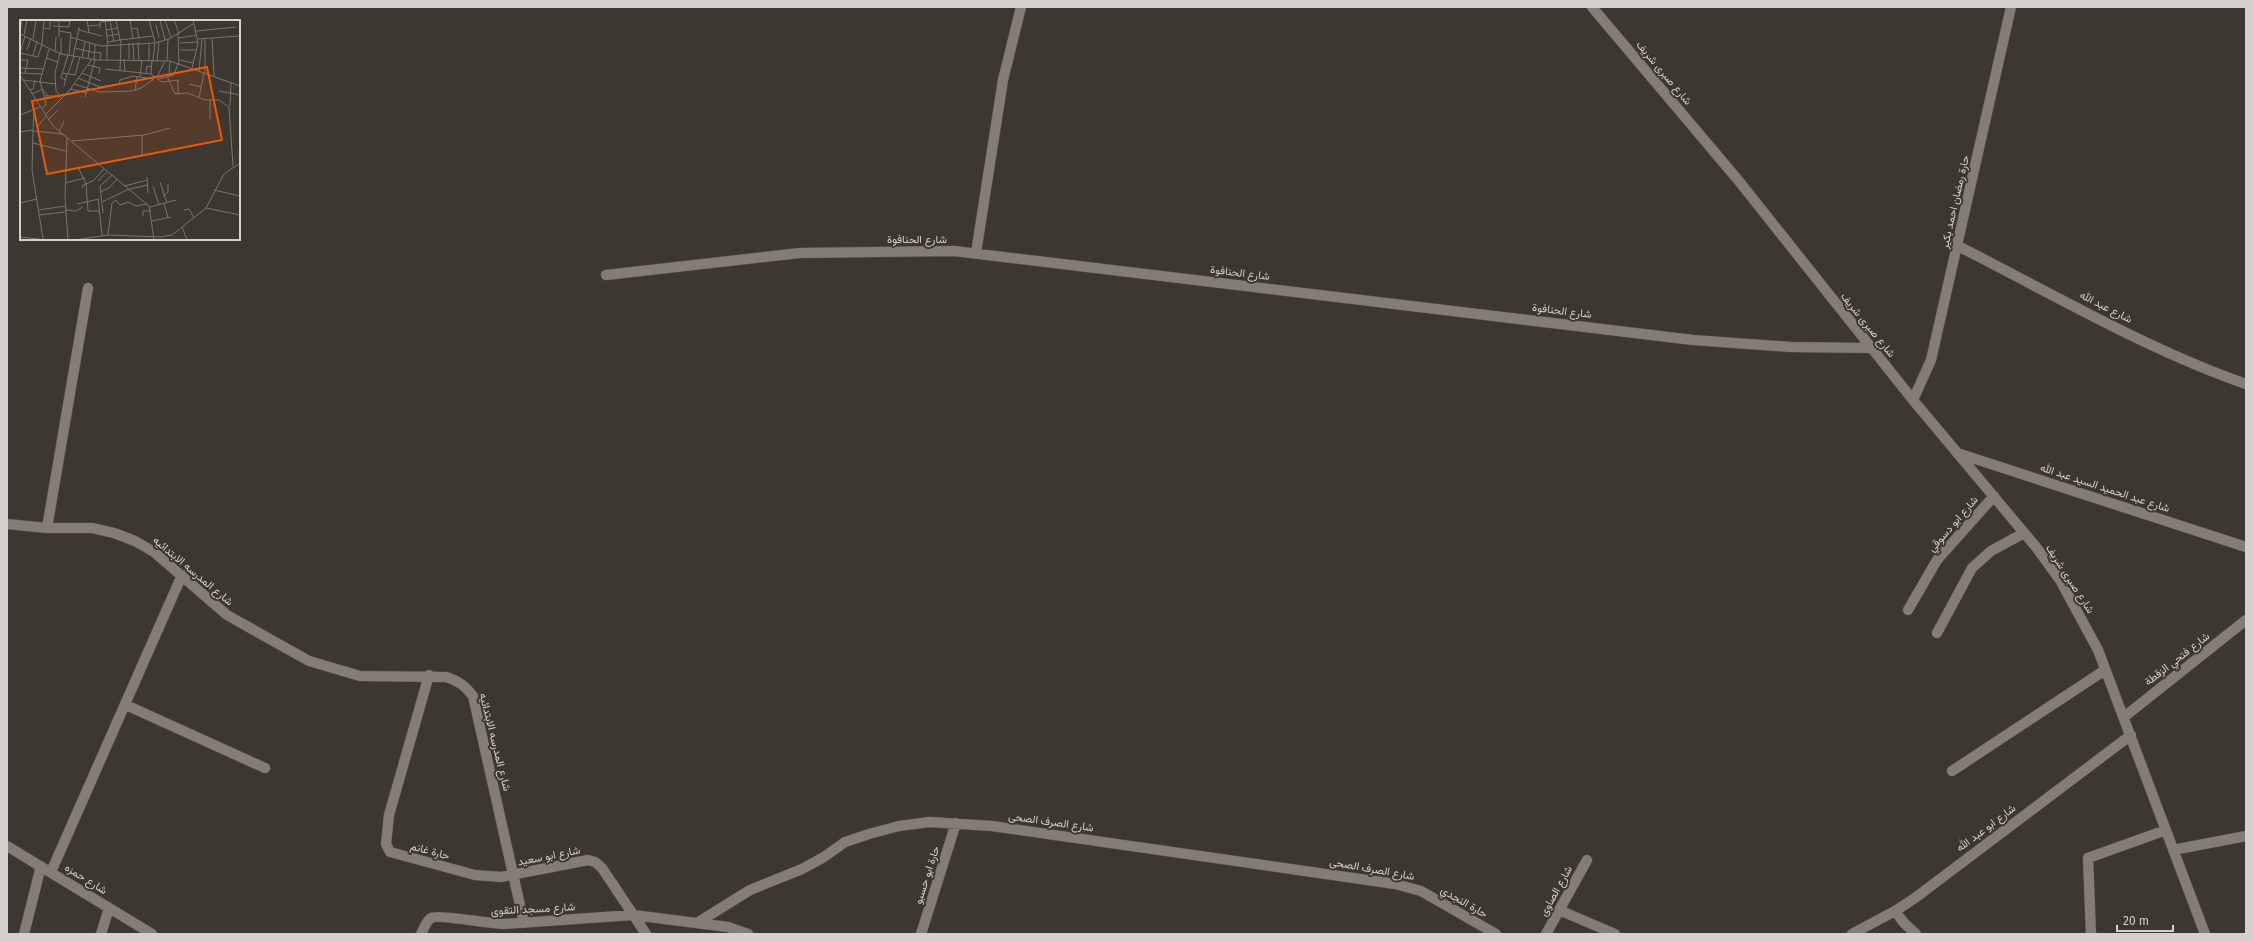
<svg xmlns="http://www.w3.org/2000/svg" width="2253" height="941" font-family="'Fira Sans',Vazirmatn,sans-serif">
  <rect width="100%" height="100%" fill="#3d3731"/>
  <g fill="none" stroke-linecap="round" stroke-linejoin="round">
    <defs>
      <path id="street" d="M1592,7L1738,180L1913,400L2036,547L2060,580L2098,650L2205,934
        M1958,246C2051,293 2148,350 2246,384
        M976,253L1003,80L1021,7
        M606,275L800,253L954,251L1693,340L1791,347L1871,348
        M1913,400L1931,360L2011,7
        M1957,453L2246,547
        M7,524L47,528H92L114,533L135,541L154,552L227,615L309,661L360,676L446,677C459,681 465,686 473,696L524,923
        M47,528L88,288
        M1908,610L1937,560L1994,496
        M1937,633L1972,568L1991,551L2024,533
        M429,675L389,815L386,844L390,852L475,875L501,877L588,860L595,862L602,868L646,934
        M126,705L265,768
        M2124,717L2246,620
        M1952,771L2105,670
        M7,846L152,934
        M2173,850L2246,836
        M51,872L182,575
        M1559,910L1615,934
        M1895,911L1904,923L1916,934
        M697,923L750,890L802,869L824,857L845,842L869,834L899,826L930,822L992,826L1395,884L1421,891L1496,934
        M24,934L41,866
        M101,934L109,908
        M421,934C424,929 426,921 431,918C437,914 491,924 504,924L633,915L728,927L748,934
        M921,934L956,823
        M1546,934L1587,860
        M1852,934L1895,911L1915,898L2131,735
        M2091,934L2088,858L2166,830"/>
    </defs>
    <use href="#street" stroke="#59534f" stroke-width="11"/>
    <use href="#street" stroke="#847d77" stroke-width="10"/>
  </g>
  <g text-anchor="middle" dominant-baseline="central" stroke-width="4" stroke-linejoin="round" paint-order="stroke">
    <g font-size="11" fill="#d4d0cd" stroke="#3d3731">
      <text transform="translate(1664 73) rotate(50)">شارع صبرى شريف</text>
      <text transform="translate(1955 202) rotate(-77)">حارة رمضان احمد بكير</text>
      <text x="917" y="239">شارع الحنافوة</text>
      <text transform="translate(1240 273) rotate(7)">شارع الحنافوة</text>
      <text transform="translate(2106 307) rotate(27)">شارع عبد الله</text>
      <text transform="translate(1562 311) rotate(7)">شارع الحنافوة</text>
      <text transform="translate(1868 325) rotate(51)">شارع صبرى شريف</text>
      <text transform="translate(2105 488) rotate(18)">شارع عبد الحميد السيد عبد الله</text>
      <text transform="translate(1953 524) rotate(-49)">شارع ابو دسوقي</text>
      <text transform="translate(193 571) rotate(40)">شارع المدرسه الابتدائيه</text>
      <text transform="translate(2070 579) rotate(57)">شارع صبرى شريف</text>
      <text transform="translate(2177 659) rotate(-38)">شارع فتحي الزقطة</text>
      <text transform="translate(495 742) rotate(76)">شارع المدرسه الابتدائيه</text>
      <text transform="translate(1051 822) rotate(8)">شارع الصرف الصحى</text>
      <text transform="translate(1986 828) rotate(-37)">شارع ابو عبد الله</text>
      <text transform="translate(430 851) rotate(15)">حارة غانم</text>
      <text transform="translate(549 856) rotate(-11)">شارع ابو سعيد</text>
      <text transform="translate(1372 869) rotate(10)">شارع الصرف الصحى</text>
      <text transform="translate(927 875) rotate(-72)">حارة ابو حسبو</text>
      <text transform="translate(86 879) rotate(32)">شارع حمزه</text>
      <text transform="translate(1556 891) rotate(-61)">شارع الصاوى</text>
      <text transform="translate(1464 902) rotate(30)">حارة النجدي</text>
      <text transform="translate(533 909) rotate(-3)">شارع مسجد التقوى</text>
    </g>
  </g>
  <g transform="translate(20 20)">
    <rect width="220" height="220" fill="#3d3731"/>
    <path fill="none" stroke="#79746f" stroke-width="1" d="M67,0L69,13M85,0L88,26M96,0L101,24M110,0L113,19M129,0L135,22M140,0L145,20M145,0L151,18M154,0L159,13M33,1H50M90,1L94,22M136,5L139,18M33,6L49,7L50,0M68,6L80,5M59,7V10L82,16M23,8L30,9V0M80,8V2L98,0M111,9L117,8L119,19M86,10L98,8M39,11L51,13L49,35M176,11L216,7M0,12L2,0M158,13L159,44M0,14L41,34L77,40L150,41L220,66M4,15L7,0M87,16L99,14M39,17V1M50,17L81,26L135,23L149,19L173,4M159,18L177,15M192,18L194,56M13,19L16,0M178,19L220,16M185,19V53M100,20L133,16M87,22L100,20M118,22L119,40M109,23V39M113,23L114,40M160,23L178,22M22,24L24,0M55,28L75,33M7,30L11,18M160,30H176M35,32L36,17M75,32L81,33L80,40M0,33L18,37L22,24M0,33L5,16M40,33L35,53L36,71L41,78M41,34V18M13,36L17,21M53,36L59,9M26,38L38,42M62,38L65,22M68,39L70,23M104,39L105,51M0,40H8L5,53M74,40L75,25M87,40V26M129,40V23M133,40L135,23M160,40L173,43M137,41L139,22M147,41L148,19M68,45L80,48L79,54M0,48L23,49M172,48L178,23L173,0M85,49L131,54L142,62L158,60V74M100,50L101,24M179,51L182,19M0,53L22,54M42,53L56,55M62,53L81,61M126,53L127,46L132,47M48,54L54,36M131,54L132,40M0,55L33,106L129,186L134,220M55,55L60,37M147,56L155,74L168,73L185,80H199L209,87L213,146M149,56L150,41M120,57L122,40M137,57L145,41M58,58L80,67L105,63M138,59L154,55L158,43M3,60L36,64M46,60L41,58L48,35M20,61L29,29M20,61L24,76H28M54,64L79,72L112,71L121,68L134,59M99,64L100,60L113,56L133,59M169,64L181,67M44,66L47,54M50,69L67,73M10,70L13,69L15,60M23,70L28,76H38M115,71L117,56M199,71L220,75M12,74L23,69M65,77L75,40M179,78L184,53M190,80V99M210,86L211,63M21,88L26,85L24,76M0,95L20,87M25,95L49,71L72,39M28,100L38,90M17,107L26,96M13,110L12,150L23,219M13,111L43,114M0,112L13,110L14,89M39,112L44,101M47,118L45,177L48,220M52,121L124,115L150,108M13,123L46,131M122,137V115M58,147L66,164L68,191H79M127,157L128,173M78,161L88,151M140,162L147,183M45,163L65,158M105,166L127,160M133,166L139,185M63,168L62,166L74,160L84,149M110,169L128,165M194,170L220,176M80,172L89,168L97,159M143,176L148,172V164M78,179L82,215M82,182L109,169M0,183L17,179M144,183L148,198M57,184L79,179M130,187L156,180M186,188L220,195M19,190L45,186M45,190L56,191L63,187M164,190L169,189L174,198M83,193L80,166L92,155M19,195L45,192M123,196V191H131M132,201L151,197M162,207L167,220M88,215L92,183L96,180L100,185L108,182L116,186L127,184M0,217L26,220M55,220L88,215L141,217L152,215L186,188L204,154L220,143"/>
    <path fill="#e8590c" fill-opacity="0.15" stroke="#e8590c" stroke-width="2" d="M187,47L202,120L27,154L12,81Z"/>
    <rect width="220" height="220" fill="none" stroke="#d4d0cd" stroke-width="2"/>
  </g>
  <rect width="2253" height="941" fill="none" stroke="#d4d0cd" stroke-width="16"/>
  <path d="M2117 925v6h56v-6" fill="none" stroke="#d4d0cd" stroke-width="2"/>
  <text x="2123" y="925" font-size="12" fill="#d4d0cd" stroke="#3d3731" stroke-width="3" paint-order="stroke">20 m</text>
</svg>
